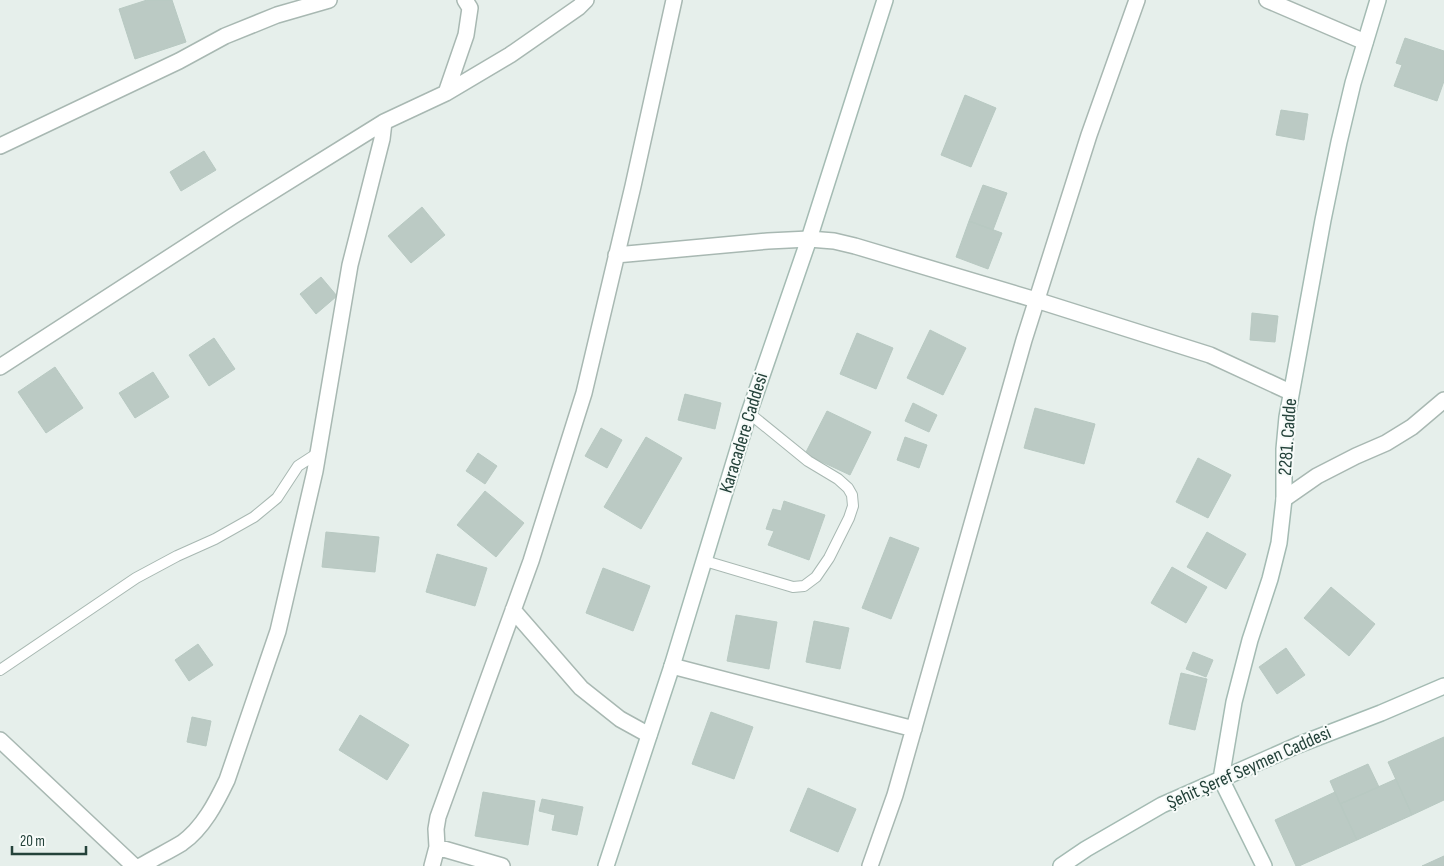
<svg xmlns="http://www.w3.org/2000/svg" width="1444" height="866" font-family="'Sofia Sans Condensed',sans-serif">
  <rect width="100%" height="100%" fill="#e6efeb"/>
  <path fill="#bbcac4" stroke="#b8c9c2" d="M147,0H172L186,42L135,59L119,9Z
    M1405,38L1444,51V81L1437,101L1394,86L1402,65L1396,63Z
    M965,95L996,108L971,167L941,155Z
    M1281,110L1308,114L1304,140L1276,135Z
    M204,151L216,170L181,191L170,172Z
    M983,185L1007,193L993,230L969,221Z
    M422,207L445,235L411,263L388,236Z
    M969,221L1002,233L988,269L956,257Z
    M321,277L337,296L316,314L300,294Z
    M1252,313L1278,316L1275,342L1250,340Z
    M930,330L966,348L943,395L907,378Z
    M857,333L893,348L876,389L840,374Z
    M214,338L235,369L209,386L189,355Z
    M55,367L83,408L46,433L18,392Z
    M153,372L169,397L135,418L119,393Z
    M685,394L721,403L715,429L678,420Z
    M913,403L937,415L929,432L905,421Z
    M1035,408L1095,424L1084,464L1024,448Z
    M827,411L871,432L850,475L805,454Z
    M601,428L622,440L607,468L585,456Z
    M646,437L682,458L641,529L604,507Z
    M905,437L927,445L919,468L897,460Z
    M478,453L497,466L485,484L466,471Z
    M1198,458L1231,475L1208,518L1176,502Z
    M485,491L524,523L496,557L457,525Z
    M784,501L825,515L809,560L768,545L774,531L766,529L773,509L781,511Z
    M326,532L379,537L375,572L322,567Z
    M1207,532L1246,554L1226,589L1187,567Z
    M890,537L919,548L891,619L862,608Z
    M437,554L487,568L475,606L426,592Z
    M1172,567L1207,587L1186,623L1151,603Z
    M603,568L650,586L633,631L586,613Z
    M1331,587L1375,624L1349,656L1304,618Z
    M736,615L777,622L769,669L727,661Z
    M814,621L849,628L840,669L806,662Z
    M198,644L213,665L189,681L175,660Z
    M1286,648L1305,675L1277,694L1259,667Z
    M1193,652L1213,660L1206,677L1186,669Z
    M1181,673L1207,679L1195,730L1169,724Z
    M711,712L753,727L734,779L692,764Z
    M360,715L409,745L387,780L339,750Z
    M192,717L211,721L206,746L187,742Z
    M1444,737V800L1412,815L1388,762Z
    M1368,764L1379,787L1340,804L1330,781Z
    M1396,779L1412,815L1357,840L1340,804Z
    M808,788L856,809L838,852L790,831Z
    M483,792L535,801L528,845L475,836Z
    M1335,792L1357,840L1299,866H1296L1275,820Z
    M542,799L583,807L577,835L552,830L555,815L539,811Z
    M1444,856V866H1422Z"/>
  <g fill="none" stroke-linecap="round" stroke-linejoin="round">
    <defs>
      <path id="lane" d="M705,561L793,587L804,586L816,577L829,558L849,518L853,506L852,495L848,488L838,479L808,461L749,413
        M0,670L136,578L177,556L215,539L254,517L277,498L298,466L318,453"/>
      <path id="street" d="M1267,0L1365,42
        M446,93L466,35L470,8L465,0
        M0,146L179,61L225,36L277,15L329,0
        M616,255L768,241L809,239L834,241L855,246L1036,300L1210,355L1290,392
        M0,367L233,216L384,122L446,93L510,55L579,7L586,0
        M1284,499L1317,476L1356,456L1386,443L1412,427L1444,400
        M513,610L581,688L620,719L649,735
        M672,666L914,729
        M0,740L134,866
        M437,847L502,866
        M141,866C154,858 169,851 182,843C203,828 216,803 227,780L278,631L315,471L350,265L382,139L384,122
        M432,866L437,847L436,829L438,817L531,561L584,393L633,186L674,0
        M870,866L895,795L1024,340L1089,135L1137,0"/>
      <path id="secondary" d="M606,866L672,666L749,413L809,239L885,0
        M1061,866L1086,849L1162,805L1298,745L1381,713L1444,686
        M1264,866L1221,779L1234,702L1250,640L1270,579L1279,543L1284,499V449L1287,417L1323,220L1339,142L1353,83L1378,0"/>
    </defs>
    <use href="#lane" stroke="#a8b8b2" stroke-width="12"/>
    <use href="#street" stroke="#a8b8b2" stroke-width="18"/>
    <use href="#secondary" stroke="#a4bbb3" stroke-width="18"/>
    <use href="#lane" stroke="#fff" stroke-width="10"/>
    <use href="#street" stroke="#fff" stroke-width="15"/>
    <use href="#secondary" stroke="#fff" stroke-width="15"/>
  </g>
  <g text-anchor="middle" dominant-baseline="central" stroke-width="4" stroke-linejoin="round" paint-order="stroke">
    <g font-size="19" fill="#24423a" stroke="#f7fbf9">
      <text transform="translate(744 433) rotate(-73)">Karacadere Caddesi</text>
      <text transform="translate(1288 437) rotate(-86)">2281. Cadde</text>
      <text transform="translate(1249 768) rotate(-24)">Şehit Şeref Seymen Caddesi</text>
    </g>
  </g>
  <path d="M12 846v8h74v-8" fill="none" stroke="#24423a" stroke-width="2.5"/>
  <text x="20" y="846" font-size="15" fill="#24423a" stroke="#f7fbf9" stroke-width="4" paint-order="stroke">20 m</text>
</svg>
